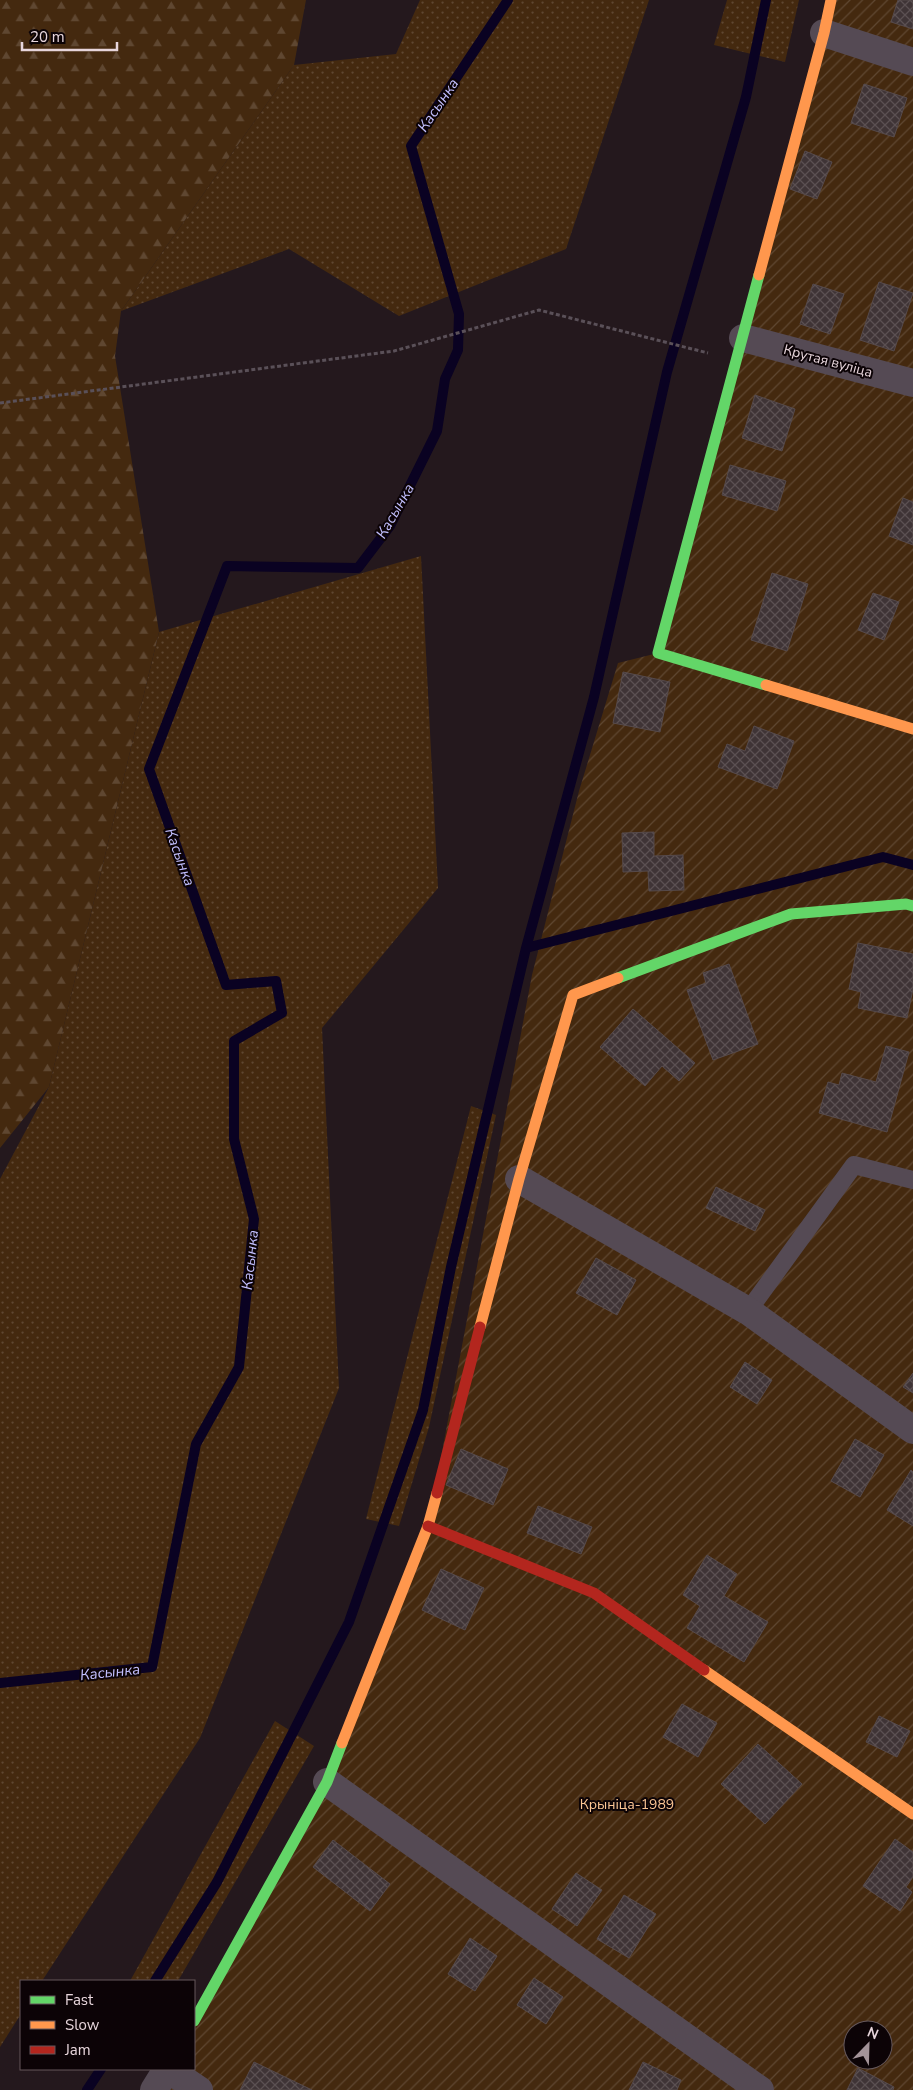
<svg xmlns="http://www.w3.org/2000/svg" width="913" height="2090" font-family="'Nunito Sans',sans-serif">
  <defs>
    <pattern id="grass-dots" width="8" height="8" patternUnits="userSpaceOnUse" patternTransform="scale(1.25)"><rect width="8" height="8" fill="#44290f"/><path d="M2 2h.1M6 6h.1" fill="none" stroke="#5f4731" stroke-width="1.8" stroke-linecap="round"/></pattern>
    <pattern id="forest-firs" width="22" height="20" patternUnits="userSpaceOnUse" patternTransform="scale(1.25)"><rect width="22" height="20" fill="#44290f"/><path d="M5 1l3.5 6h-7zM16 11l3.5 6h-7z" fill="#5f4731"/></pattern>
    <pattern id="garden-furrows" width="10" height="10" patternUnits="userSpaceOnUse" patternTransform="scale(1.25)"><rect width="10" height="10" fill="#44290f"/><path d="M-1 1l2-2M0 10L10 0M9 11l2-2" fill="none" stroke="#5f4731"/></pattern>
    <pattern id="building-cross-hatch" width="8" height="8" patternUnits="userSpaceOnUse" patternTransform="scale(1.25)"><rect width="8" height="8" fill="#3f3436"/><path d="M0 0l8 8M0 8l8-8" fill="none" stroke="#5b5052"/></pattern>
  </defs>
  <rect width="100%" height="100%" fill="#24181d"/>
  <path fill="url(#grass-dots)" d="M420,0H649L566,249L399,316L289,249L121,311L294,65L396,54Z
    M727,0H799L785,62L714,45Z
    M421,556L438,888L322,1028L339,1388L200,1738L42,1981H21V2014L0,2047V1179L49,1087L159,632Z
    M471,1106L496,1115L429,1427L399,1526L366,1519Z
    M275,1721L314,1746L178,1981H130Z"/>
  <path fill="url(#forest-firs)" d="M0,0H306L294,65L121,311L115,356L159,632L49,1087L0,1148Z"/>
  <path fill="url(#garden-furrows)" fill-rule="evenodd" d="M831,0H913V2090H154L167,2069H194V2021L327,1782L428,1526L532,975L579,791L618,663L658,653ZM853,2030H883V2060H853Z"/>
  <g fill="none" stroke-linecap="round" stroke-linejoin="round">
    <path stroke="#0a0222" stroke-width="10" d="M526,948L883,857L913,865
      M0,1683L152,1667L196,1444L239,1367L254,1219L234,1139V1041L282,1013L276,981L226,985L149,769L227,566L358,568L390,526L437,431L445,379L458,350L459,314L411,146L508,0
      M155,1981L217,1882L349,1622L423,1410L451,1267L526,948L594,697L667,372L746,97L766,0
      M87,2090L101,2069"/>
  </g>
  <path fill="url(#building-cross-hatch)" stroke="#564a4b" d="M898,0H913V29L891,22Z
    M864,84L907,98L894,137L851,123Z
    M805,151L832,162L817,199L790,189Z
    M879,282L913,293L894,351L860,340Z
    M813,284L844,294L830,334L800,324Z
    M755,395L795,409L782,451L742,438Z
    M730,465L786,481L777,511L722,495Z
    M903,498L913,502V545L889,536Z
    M772,573L808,584L787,651L751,640Z
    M873,593L899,602L884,640L858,630Z
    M623,672L670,682L660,732L613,723Z
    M754,726L794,741L777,789L718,767L727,744L745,751Z
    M654,832V856L683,855L684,890L649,891L648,871L623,872L622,833Z
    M858,943L913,954V989L907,1018L858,1008L861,992L849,989Z
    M729,964L758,1044L713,1060L687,990L706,983L703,973Z
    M633,1009L695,1063L679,1081L662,1066L645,1086L600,1047Z
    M886,1046L909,1052L887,1132L819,1113L828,1082L839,1085L842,1073L876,1082Z
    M716,1187L765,1210L755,1231L706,1208Z
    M596,1258L636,1280L617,1315L576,1293Z
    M745,1362L772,1380L757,1404L730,1387Z
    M913,1373V1393L903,1387Z
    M855,1439L884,1455L860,1497L831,1481Z
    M461,1449L508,1469L493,1505L446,1485Z
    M911,1470L913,1472V1526L887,1510Z
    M538,1506L592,1527L581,1554L527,1533Z
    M707,1555L737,1574L724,1596L768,1622L744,1662L687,1628L700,1606L683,1595Z
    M441,1569L484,1588L465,1630L422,1610Z
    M682,1704L717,1723L698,1757L663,1737Z
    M879,1716L910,1731L897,1757L866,1742Z
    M758,1744L802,1784L765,1824L721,1784Z
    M895,1839L913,1852V1877L906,1887L912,1892L900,1911L863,1886Z
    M333,1840L390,1884L370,1911L313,1867Z
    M576,1873L602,1890L577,1926L552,1909Z
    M624,1895L656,1914L629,1958L597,1939Z
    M470,1938L497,1956L475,1991L448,1974Z
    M534,1978L563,1997L546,2024L517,2005Z
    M254,2062L312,2090H240Z
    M643,2062L681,2080L677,2090H629Z
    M858,2068L894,2087L893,2090H847Z"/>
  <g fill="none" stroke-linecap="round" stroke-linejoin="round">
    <path stroke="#5a5058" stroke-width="3" stroke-dasharray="4 2.5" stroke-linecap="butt" d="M0,403L394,351L539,310L708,353"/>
    <path stroke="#554a54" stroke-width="18" d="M748,1311L854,1165L913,1180"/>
    <path stroke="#554a54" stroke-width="28" d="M824,33L913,62
      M743,338L913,383
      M519,1179L748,1311L913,1430
      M327,1782L760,2090
      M168,2069L199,2090
      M154,2090L167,2069"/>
    <path stroke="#63d668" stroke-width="11" d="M759,275L658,653L766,685
      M618,978L791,914L906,904L913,906
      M194,2021L327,1782L342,1743"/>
    <path stroke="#ff974d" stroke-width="11" d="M759,275L824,33L831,0
      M766,685L913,729
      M480,1327L519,1179L573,995L618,978
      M704,1670L913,1814
      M342,1743L428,1526L437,1493"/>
    <path stroke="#b3261e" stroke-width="11" d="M437,1493L480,1327
      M428,1526L594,1593L704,1670"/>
  </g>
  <g text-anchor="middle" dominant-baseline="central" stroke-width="4" stroke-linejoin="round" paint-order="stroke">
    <g font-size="14" fill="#e7d5db" stroke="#0c0306">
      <text transform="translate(828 361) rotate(15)">Крутая вуліца</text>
    </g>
    <g font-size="14" fill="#fbc594" stroke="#0c0306">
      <text x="627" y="1804">Крыніца-1989</text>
    </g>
    <g font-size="15" font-style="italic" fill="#c1befd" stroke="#0c0306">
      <text transform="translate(438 105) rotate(-56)">Касынка</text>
      <text transform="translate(395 511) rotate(-60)">Касынка</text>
      <text transform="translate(180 857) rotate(70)">Касынка</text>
      <text transform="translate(250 1260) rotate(-84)">Касынка</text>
      <text transform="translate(110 1672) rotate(-6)">Касынка</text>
    </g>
  </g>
  <rect x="20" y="1980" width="175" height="90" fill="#0c0306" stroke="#64575b"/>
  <rect x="30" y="1996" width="25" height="8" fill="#63d668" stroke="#64575b"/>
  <text x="65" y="2005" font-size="15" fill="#e7d5db">Fast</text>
  <rect x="30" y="2021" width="25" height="8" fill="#ff974d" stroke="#64575b"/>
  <text x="65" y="2030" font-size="15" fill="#e7d5db">Slow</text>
  <rect x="30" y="2046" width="25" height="8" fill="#b3261e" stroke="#64575b"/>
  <text x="65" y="2055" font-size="15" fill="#e7d5db">Jam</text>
  <g transform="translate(868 2045) rotate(23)"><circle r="24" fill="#0c0306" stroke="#64575b"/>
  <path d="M0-4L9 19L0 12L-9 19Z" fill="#a39398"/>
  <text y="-8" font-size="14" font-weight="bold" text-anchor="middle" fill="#e7d5db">N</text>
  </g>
  <path d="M22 42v8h95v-8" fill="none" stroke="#e7d5db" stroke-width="2.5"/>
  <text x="30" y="42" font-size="15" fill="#e7d5db" stroke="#0c0306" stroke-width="4" paint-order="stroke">20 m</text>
</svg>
